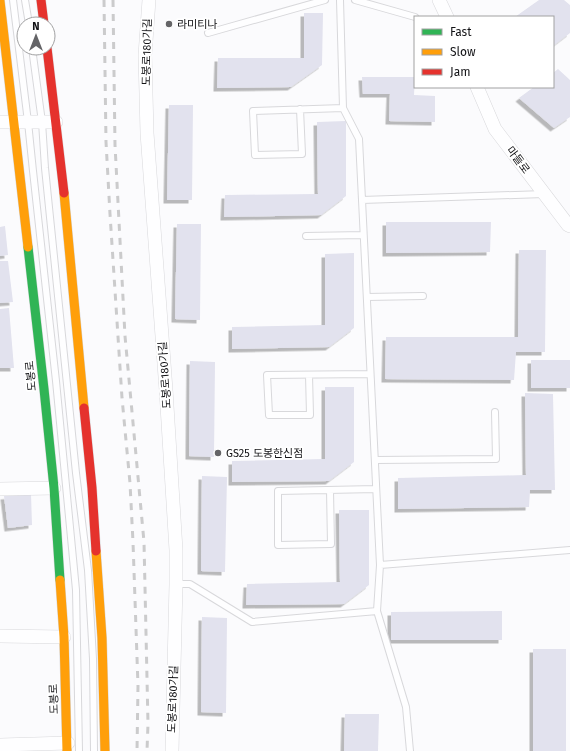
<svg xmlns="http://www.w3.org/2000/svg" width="570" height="751" font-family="'Fira Sans','Noto Sans KR',sans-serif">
  <defs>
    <filter id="shadow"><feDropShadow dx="-3.5" dy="3.5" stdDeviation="0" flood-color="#0004"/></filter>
  </defs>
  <rect width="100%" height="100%" fill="#fbfbfd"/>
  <path fill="#e2e2ee" filter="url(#shadow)" d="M539,0H564L570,5V33L553,46V17H515Z
    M304,13H323L322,65L291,87L217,88L218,58H304Z
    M558,69L570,80V117L554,128L519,98L534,87H553V73Z
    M362,77H415L414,95L435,96V122L389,121L390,94H363Z
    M169,105H193L192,200H167Z
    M346,121V196L321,215L224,217L225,195L318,194L317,122Z
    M386,222H491L490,252L386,253Z
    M177,224H201L200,320L175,319Z
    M5,226L8,255L0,256V227Z
    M519,250H546L545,352H516L514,380L385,379L386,337H518Z
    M354,253V328L329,347L232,349V327L325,325V254Z
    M0,261H8L13,302L0,303Z
    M9,308L14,368H0V309Z
    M531,360H570V388H531Z
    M190,361L215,362L214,457L189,456Z
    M325,387H354V462L329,481L232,482V461L325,459Z
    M525,393L553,394L555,490H530L529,507L398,509V478L526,475Z
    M202,476L227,477L225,572L201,571Z
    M31,494L32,525L8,528L4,496Z
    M339,510H369V585L344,604L246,605L247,584L340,582Z
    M502,611V640H391V612Z
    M202,617L227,618L226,713L201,712Z
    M533,649H566V751H533Z
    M345,714H379L378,751H344Z"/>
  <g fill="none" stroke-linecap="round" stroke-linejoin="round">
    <defs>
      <path id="lane" d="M13,0L28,122L33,171L56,381L76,590L79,751
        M25,0L29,24
        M340,0L343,108L359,139L380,565
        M355,0L415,17
        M208,33L325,0
        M32,48L42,122L45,168L76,473L88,570L93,659L94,751
        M300,109L302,154L255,155L253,111L343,108
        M362,200L544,194
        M306,236L363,235
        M367,297L423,296
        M309,375L310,415H269L267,375L370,374
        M375,460L496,459L495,412
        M330,490L331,544L278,545V491L376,489
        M176,584H190L252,622L377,611L380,565L570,550
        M377,611L406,707L410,751"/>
      <path id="street" d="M149,0L145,55L147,133L166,390L176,550V584L172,751
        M439,0L447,17
        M477,87L495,129L568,225L570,226
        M0,122H56
        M0,489L54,488
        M0,636L64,637
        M0,745L68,743"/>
      <path id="fast" d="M28,247L44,389L54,488L60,580"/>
      <path id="slow" d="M0,1L28,247
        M64,193L84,408
        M96,551L102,638L105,751
        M60,580L64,637L67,751"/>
      <path id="jam" d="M41,0L44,24
        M47,48L64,193
        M84,408L92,488L96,551"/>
    </defs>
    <use href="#lane" stroke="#d8d8db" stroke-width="8"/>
    <use href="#street" stroke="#d8d8db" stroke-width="14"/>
    <use href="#fast" stroke="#d8d8db" stroke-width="10"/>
    <use href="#slow" stroke="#d8d8db" stroke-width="10"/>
    <use href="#jam" stroke="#d8d8db" stroke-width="10"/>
    <use href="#lane" stroke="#fefeff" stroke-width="6"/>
    <use href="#street" stroke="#fefeff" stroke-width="13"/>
    <use href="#fast" stroke="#30b455" stroke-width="9"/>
    <use href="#slow" stroke="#ff9f0a" stroke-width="9"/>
    <use href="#jam" stroke="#e5322d" stroke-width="9"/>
    <path stroke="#cbcbcc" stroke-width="3" stroke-dasharray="7 7" stroke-linecap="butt" d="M104,0L106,142L110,214L122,398L130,483L133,542L138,686L137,751
      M113,0L115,145L125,336L144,542L148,724L147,751"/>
  </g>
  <g fill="#646467" stroke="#fff" stroke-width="1.5">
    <circle cx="169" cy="24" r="4"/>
    <circle cx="218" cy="453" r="4"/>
  </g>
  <g text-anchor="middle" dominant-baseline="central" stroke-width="3.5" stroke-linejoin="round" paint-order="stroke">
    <g font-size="11" fill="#131316" stroke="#fff" text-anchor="start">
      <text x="177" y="24">라미티나</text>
      <text x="226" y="453">GS25 도봉한신점</text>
    </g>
    <g font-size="11" fill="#131316" stroke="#fff">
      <text transform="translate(147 52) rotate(-89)">도봉로180가길</text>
      <text transform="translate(518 160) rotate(53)">마들로</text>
      <text transform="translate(165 375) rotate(-94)">도봉로180가길</text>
      <text transform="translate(31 376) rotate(-96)">도봉로</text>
      <text transform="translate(54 699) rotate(-92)">도봉로</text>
      <text transform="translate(173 699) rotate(-88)">도봉로180가길</text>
    </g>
  </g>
  <rect x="414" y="16" width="140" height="72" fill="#ffffff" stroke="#a1a1a2"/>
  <rect x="422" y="29" width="20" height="6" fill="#30b455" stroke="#a1a1a2"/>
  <text x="450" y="36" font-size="12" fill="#131316">Fast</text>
  <rect x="422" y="49" width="20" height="6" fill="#ff9f0a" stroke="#a1a1a2"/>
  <text x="450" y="56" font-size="12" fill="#131316">Slow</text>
  <rect x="422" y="69" width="20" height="6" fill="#e5322d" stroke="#a1a1a2"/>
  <text x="450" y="76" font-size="12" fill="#131316">Jam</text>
  <g transform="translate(36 36)"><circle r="19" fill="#ffffff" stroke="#a1a1a2"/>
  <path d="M0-3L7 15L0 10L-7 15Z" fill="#646467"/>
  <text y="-6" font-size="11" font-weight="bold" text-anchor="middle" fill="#131316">N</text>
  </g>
</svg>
